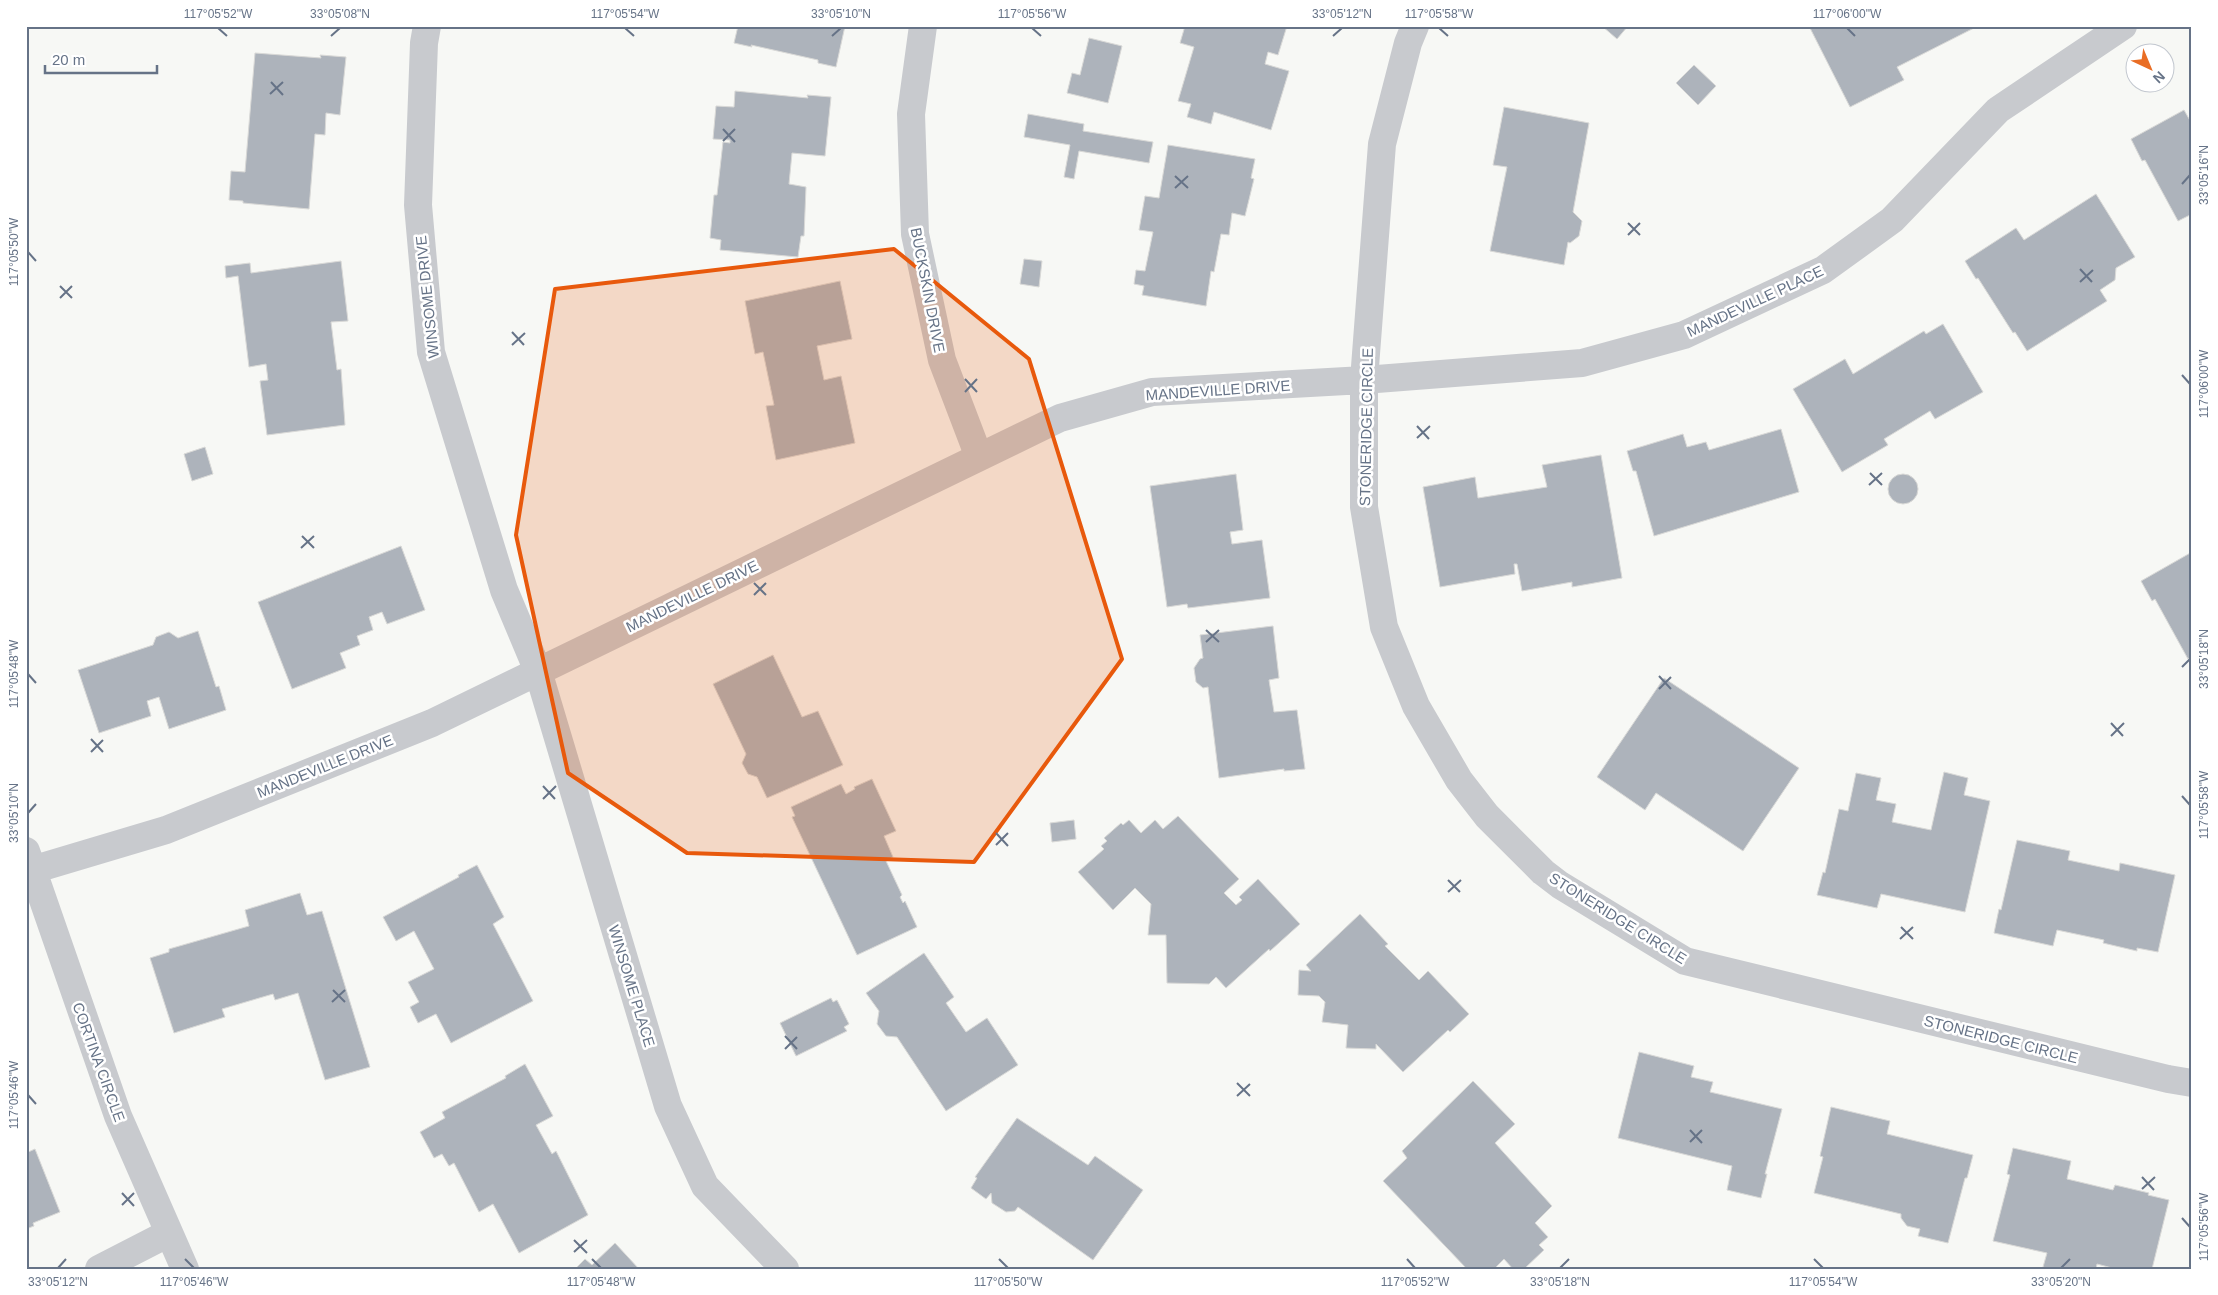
<svg xmlns="http://www.w3.org/2000/svg" width="2218" height="1295" font-family="Helvetica,sans-serif">
  <rect width="100%" height="100%" fill="#f7f8f5"/>
  <path fill="#adb3bb" stroke="#d9d9d7" d="M738,26H845L836,67L818,63V60L751,45L752,47L734,43Z
    M1185,26H1287L1278,55L1268,52L1265,64L1289,71L1271,130L1214,112L1211,124L1187,117L1191,104L1178,101L1194,47L1180,43Z
    M1602,26H1628L1617,39Z
    M1973,26L1974,28L1897,67L1904,80L1850,107L1810,28L1812,26Z
    M1089,38L1122,46L1108,103L1067,93L1072,73L1080,75Z
    M255,53L321,58L320,55L346,57L340,115L326,113L325,135L315,134L309,209L243,203V201L229,200L231,171L245,172Z
    M1694,65L1716,86L1698,105L1676,83Z
    M735,91L808,98L807,95L831,97L825,156L792,153L789,184L806,187L804,236H801L798,257L720,250L721,240L710,238L714,195H717L723,142L730,143V140L713,139L716,106L734,107Z
    M1504,107L1589,123L1573,212L1582,221L1579,236L1570,243L1568,242L1564,265L1490,251L1507,167L1493,165Z
    M2184,110L2192,124V214L2178,221L2145,160L2142,161L2131,139Z
    M1028,114L1084,124L1083,131L1153,142L1149,163L1079,151L1074,179L1064,177L1070,145L1024,137Z
    M1168,145L1255,159L1251,178L1254,179L1245,216L1232,213L1229,235L1221,234L1214,272L1211,271L1206,306L1142,295L1144,286L1134,284L1136,270L1145,271L1153,232L1139,230L1145,196L1159,198Z
    M2096,194L2135,257L2116,268L2115,280L2100,290L2107,301L2027,351L2015,332L2013,333L1978,278L1976,279L1965,261L2016,228L2024,240Z
    M1024,259L1042,261L1039,287L1020,284Z
    M341,261L348,321L331,322L337,370L341,369L345,425L267,435L260,381L268,380L266,364L249,367L238,276L226,278L225,266L250,263L251,273Z
    M840,281L852,339L817,346L824,380L841,376L855,443L776,460L766,406L774,405L763,352L755,354L745,301Z
    M1943,324L1983,392L1935,419L1930,411L1884,439L1888,445L1842,472L1793,389L1845,359L1853,374L1924,331L1926,334Z
    M1781,429L1799,492L1654,536L1636,471H1633L1627,451L1683,434L1687,447L1706,442L1709,450Z
    M205,447L213,474L192,481L184,454Z
    M1601,455L1622,578L1572,587V582L1522,591L1517,564H1514L1515,574L1440,587L1423,487L1475,477L1478,498L1547,487L1542,465Z
    M1236,474L1243,530L1230,532L1232,544L1262,540L1270,598L1188,608L1187,604L1167,607L1150,486Z
    M1888 489a15 15 0 1 1 30 0a15 15 0 1 1-30 0Z
    M401,546L425,610L387,624L382,612L369,617L373,630L357,636L360,645L340,653L346,668L292,689L258,602Z
    M2192,552V656L2188,659L2155,599L2152,601L2141,581Z
    M1273,626L1279,678L1269,680L1274,712L1297,710L1305,769L1284,771V769L1219,778L1208,687L1203,688L1196,682L1194,668L1200,659L1203,658L1200,635Z
    M198,631L216,687L219,686L226,710L169,729L159,697L147,701L151,716L99,733L78,670L153,645L156,637L169,632L178,638Z
    M773,655L802,717L818,711L843,765L767,798L757,777L748,774L742,763L746,754L713,684Z
    M1664,678L1799,768L1743,851L1656,793L1645,810L1597,777Z
    M1944,772L1968,778L1964,795L1990,801L1965,912L1881,894L1877,908L1817,895L1823,872L1825,873L1839,809L1848,811L1856,773L1881,778L1876,800L1896,804L1892,822L1931,830Z
    M872,779L896,831L884,836L893,857L886,861L902,895L900,897L903,903L905,901L917,927L857,955L792,817L795,816L791,807L841,784L846,794L855,789L854,787Z
    M1178,816L1239,879L1224,893L1236,905L1242,900L1239,897L1258,879L1300,924L1270,951L1269,949L1226,988L1216,977L1209,984L1167,983L1166,935H1148L1151,904L1135,888L1113,910L1078,872L1104,849L1101,846L1107,841L1104,838L1121,823L1123,825L1129,820L1141,833L1155,820L1163,829Z
    M1074,820L1076,839L1052,842L1050,823Z
    M2017,840L2070,851L2068,860L2119,871L2120,863L2175,875L2158,952L2137,948V951L2103,943L2104,940L2057,930L2053,946L1994,933L1999,909L2001,910Z
    M477,865L504,917L493,924L533,1001L451,1043L436,1014L418,1023L410,1007L419,1002L408,982L434,969L414,931L396,941L383,917L459,877L458,875Z
    M300,893L307,915L322,911L370,1067L325,1080L298,993L275,1000L273,994L222,1009L225,1017L174,1033L150,958L169,952V949L249,926L245,910Z
    M1360,914L1388,944L1385,946L1419,980L1428,971L1469,1014L1450,1032L1448,1030L1403,1072L1376,1044V1049L1346,1048L1348,1025L1322,1022L1325,1002L1319,996L1298,995L1299,970L1311,971L1306,965Z
    M924,953L954,997L946,1003L966,1032L987,1018L1018,1065L946,1111L897,1037L886,1036L877,1024L879,1011L866,993Z
    M831,998L833,1002L837,1000L849,1024L844,1027L847,1031L796,1056L780,1023Z
    M1639,1052L1694,1066L1691,1077L1713,1082L1710,1092L1782,1109L1765,1174H1767L1761,1198L1727,1190L1732,1166L1618,1138Z
    M525,1064L553,1116L536,1125L552,1154L556,1151L588,1215L519,1253L493,1204L479,1212L454,1163L449,1166L442,1154L434,1158L420,1132L445,1118L442,1112L506,1078L505,1076Z
    M1473,1081L1515,1124L1495,1143L1552,1206L1535,1223L1548,1237L1539,1245L1544,1250L1524,1269H1513L1504,1259L1494,1269H1467L1383,1181L1407,1158L1402,1151Z
    M1831,1107L1890,1121L1887,1134L1973,1155L1967,1178H1965L1948,1243L1918,1236L1920,1229L1907,1226L1901,1218V1214L1814,1193L1823,1157L1820,1156Z
    M1017,1118L1088,1165L1095,1156L1143,1190L1093,1260L1018,1207L1015,1211L1006,1212L992,1203L991,1193L986,1199L971,1188L977,1178L975,1177Z
    M2013,1148L2071,1161L2067,1179L2113,1190L2115,1185L2149,1193L2148,1195L2169,1200L2152,1269H2116L2097,1264L2096,1269H2050L2043,1267L2047,1253L1993,1241L2010,1175L2007,1174Z
    M35,1149L60,1212L33,1223L34,1226L26,1229V1153Z
    M615,1243L639,1269H575L585,1259L592,1265Z"/>
  <g fill="none" stroke-linecap="round" stroke-linejoin="round">
    <path stroke="#c8cace" stroke-width="28" d="M427,26L424,43L418,205L431,352L504,590L538,671L668,1106L705,1186L785,1269
      M923,26L911,114L915,234L942,360L979,457
      M1415,26L1408,43L1382,144L1364,380V507L1384,627L1416,706L1459,780L1487,816L1543,872L1560,885L1685,961L2168,1079L2192,1083
      M26,851L118,1116L185,1269
      M32,870L166,830L432,723L1060,418L1152,392L1364,380L1582,363L1684,335L1823,270L1892,220L1998,110L2123,26
      M99,1269L169,1233"/>
  </g>
  <path fill="#e8590c" fill-opacity="0.2" stroke="#e8590c" stroke-width="4" stroke-linejoin="round" d="M894,249L1029,359L1122,659L974,862L687,853L568,773L516,535L555,289Z"/>
  <path fill="none" stroke="#667387" stroke-width="2" d="M218,28L227,36M625,28L634,36M1032,28L1041,36M1439,28L1448,36M1847,28L1855,36M331,36L340,28M832,36L841,28M1333,36L1342,28M271,82L283,95M270,94L283,82M723,129L735,142M723,141L735,129M1175,176L1188,188M2182,184L2190,175M1175,188L1188,176M1628,223L1640,235M1628,235L1640,223M28,252L36,261M2080,269L2092,282M2080,282L2093,270M60,286L72,298M60,298L72,286M512,332L524,345M512,345L525,333M2182,375L2190,384M965,379L977,392M965,392L977,379M1417,426L1429,439M1417,438L1430,426M1870,473L1882,485M1869,485L1882,473M302,536L314,548M301,548L314,536M754,583L766,595M754,595L766,583M1206,630L1219,642M1206,642L1219,630M2182,667L2190,659M28,674L36,683M1659,676L1671,689M1659,689L1671,677M2111,723L2123,736M2111,736L2124,723M91,739L103,752M91,752L103,740M543,786L555,799M2182,796L2190,805M543,799L556,786M28,813L36,804M996,833L1008,846M996,845L1008,833M1448,880L1460,892M1448,892L1461,880M1901,927L1913,939M1900,939L1913,927M333,990L345,1002M332,1002L345,990M785,1036L797,1049M785,1049L797,1037M1237,1083L1250,1096M28,1095L36,1104M1237,1096L1250,1084M1690,1130L1702,1143M1690,1142L1702,1130M2142,1177L2154,1190M2142,1189L2155,1177M122,1193L134,1206M122,1205L134,1193M2182,1218L2190,1227M574,1240L587,1253M574,1252L587,1240M185,1259L194,1268M592,1259L601,1268M999,1259L1008,1268M1407,1259L1415,1268M1814,1259L1823,1268M58,1268L66,1259M1560,1268L1569,1259M2061,1268L2070,1259"/>
  <g text-anchor="middle" dominant-baseline="central" stroke-width="5" stroke-linejoin="round" paint-order="stroke">
    <g font-size="15" fill="#667387" stroke="#fff">
      <text transform="translate(928 290) rotate(79)">BUCKSKIN DRIVE</text>
      <text transform="translate(427 297) rotate(-96)">WINSOME DRIVE</text>
      <text transform="translate(1755 301) rotate(-25)">MANDEVILLE PLACE</text>
      <text transform="translate(1218 390) rotate(-4)">MANDEVILLE DRIVE</text>
      <text transform="translate(1366 427) rotate(-89)">STONERIDGE CIRCLE</text>
      <text transform="translate(692 596) rotate(-26)">MANDEVILLE DRIVE</text>
      <text transform="translate(325 766) rotate(-22)">MANDEVILLE DRIVE</text>
      <text transform="translate(1618 918) rotate(32)">STONERIDGE CIRCLE</text>
      <text transform="translate(632 986) rotate(73)">WINSOME PLACE</text>
      <text transform="translate(2001 1039) rotate(14)">STONERIDGE CIRCLE</text>
      <text transform="translate(99 1062) rotate(70)">CORTINA CIRCLE</text>
    </g>
  </g>
  <rect width="2218" height="1295" fill="none" stroke="#ffffff" stroke-width="55"/>
  <g transform="translate(2150 68) rotate(136)"><circle r="24" fill="#ffffff" stroke="#c2c7cf"/>
  <path d="M0-4L9 19L0 12L-9 19Z" fill="#e96d24"/>
  <text y="-8" font-size="14" font-weight="bold" text-anchor="middle" fill="#667387">N</text>
  </g>
  <path d="M45 65v8h112v-8" fill="none" stroke="#667387" stroke-width="2.5"/>
  <text x="52" y="65" font-size="15" fill="#667387" stroke="#ffffff" stroke-width="4" paint-order="stroke">20 m</text>
  <rect x="28" y="28" width="2162" height="1240" fill="none" stroke="#667387" stroke-width="2"/>
  <g font-size="12" text-anchor="middle" fill="#667387">
    <text x="218" y="18">117°05'52"W</text>
    <text x="340" y="18">33°05'08"N</text>
    <text x="625" y="18">117°05'54"W</text>
    <text x="841" y="18">33°05'10"N</text>
    <text x="1032" y="18">117°05'56"W</text>
    <text x="1342" y="18">33°05'12"N</text>
    <text x="1439" y="18">117°05'58"W</text>
    <text x="1847" y="18">117°06'00"W</text>
    <text transform="translate(2204 175) rotate(-90)" y="4">33°05'16"N</text>
    <text transform="translate(14 252) rotate(-90)" y="4">117°05'50"W</text>
    <text transform="translate(2204 384) rotate(-90)" y="4">117°06'00"W</text>
    <text transform="translate(2204 659) rotate(-90)" y="4">33°05'18"N</text>
    <text transform="translate(14 674) rotate(-90)" y="4">117°05'48"W</text>
    <text transform="translate(2204 805) rotate(-90)" y="4">117°05'58"W</text>
    <text transform="translate(14 813) rotate(-90)" y="4">33°05'10"N</text>
    <text transform="translate(14 1095) rotate(-90)" y="4">117°05'46"W</text>
    <text transform="translate(2204 1227) rotate(-90)" y="4">117°05'56"W</text>
    <text x="58" y="1286">33°05'12"N</text>
    <text x="194" y="1286">117°05'46"W</text>
    <text x="601" y="1286">117°05'48"W</text>
    <text x="1008" y="1286">117°05'50"W</text>
    <text x="1415" y="1286">117°05'52"W</text>
    <text x="1560" y="1286">33°05'18"N</text>
    <text x="1823" y="1286">117°05'54"W</text>
    <text x="2061" y="1286">33°05'20"N</text>
  </g>
</svg>
